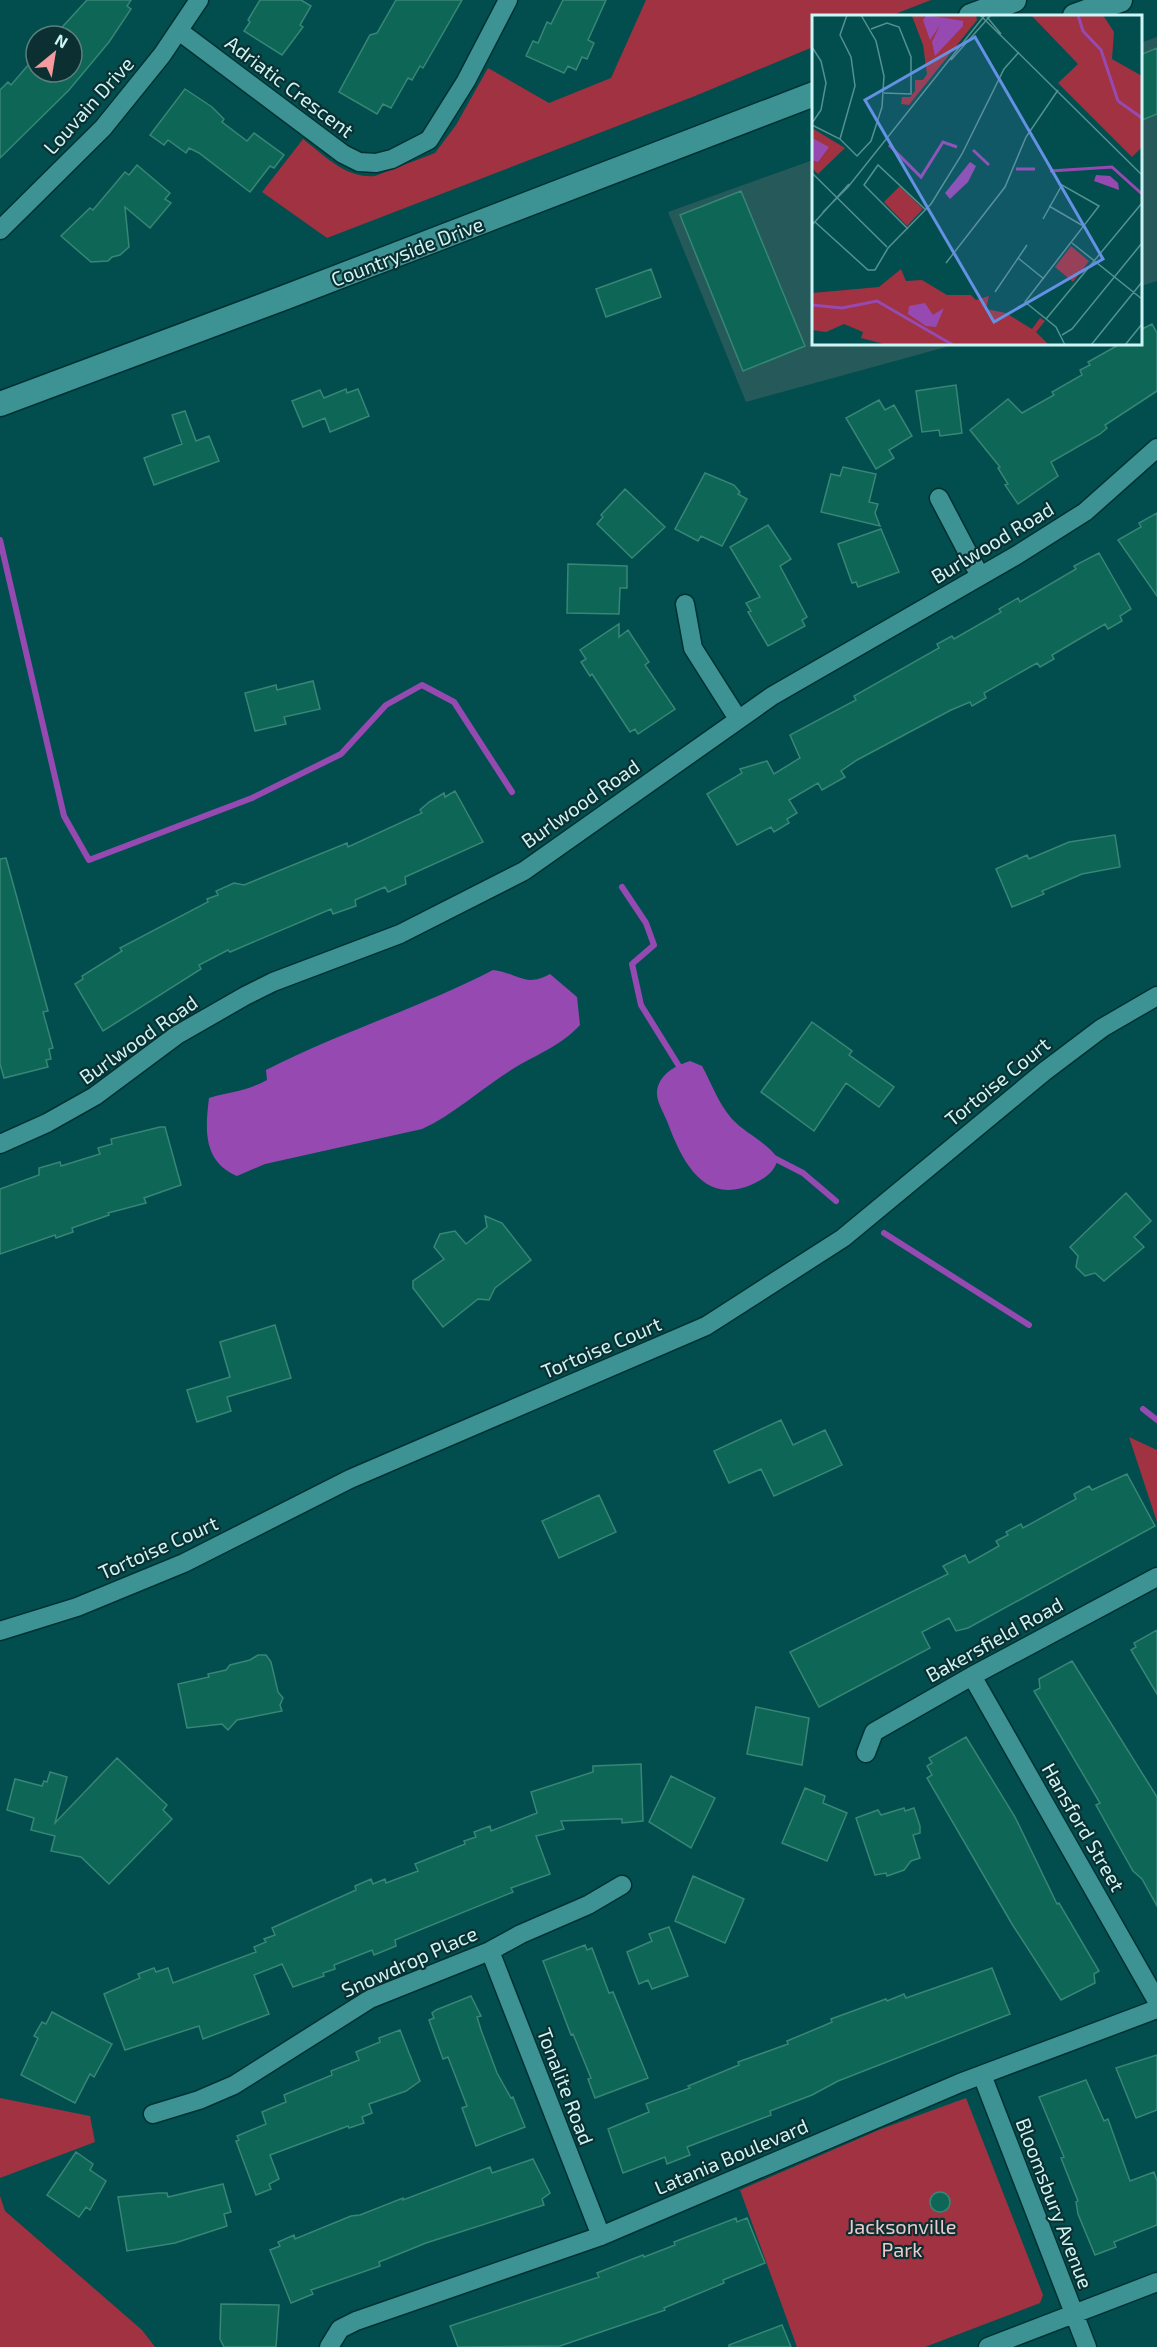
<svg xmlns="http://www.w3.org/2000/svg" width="1157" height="2347" font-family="'Exo 2',sans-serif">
  <rect width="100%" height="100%" fill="#024e4f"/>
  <path fill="#26595a" d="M1157,37V281L1141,286L1140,43Z
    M813,160L814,344H957L746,402L668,212Z"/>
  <path fill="#a03241" d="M646,0H931L890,16H814L813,47L695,96L327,238L262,192L303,139C324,155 346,179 375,176L435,153L456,125L488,68L549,103L611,78Z
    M1129,1437L1157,1450V1522Z
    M0,2098L90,2116L95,2142L0,2178Z
    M966,2098L1043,2295L1040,2303L925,2347H797L740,2190L881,2129Z
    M0,2196L5,2211L142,2330L155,2347H0Z"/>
  <path fill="#964ab1" d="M493,970C518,973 525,988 550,974L577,997L580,1025C561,1046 535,1055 511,1070C481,1089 454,1114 422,1129L265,1164L237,1176C203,1161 205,1130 209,1098C232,1091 245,1092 267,1080L266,1070C340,1032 420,1008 493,970Z
    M690,1061L702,1066C712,1084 718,1103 732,1119C746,1134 767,1142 778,1159C774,1173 765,1178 753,1184C702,1207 681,1158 667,1121C662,1109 654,1098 658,1086C663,1072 677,1065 690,1061Z"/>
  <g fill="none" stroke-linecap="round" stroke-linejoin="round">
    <path stroke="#964ab1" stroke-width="6" d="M0,540L64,816L89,860L252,798L341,754L386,705L422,685L454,702L512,792
      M622,887L646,923L654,945L632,964L641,1005L682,1071
      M770,1156L803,1173L836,1201
      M884,1233L1029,1325
      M1143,1409L1157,1420"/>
  </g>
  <path fill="#0e6656" stroke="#388675" stroke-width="1.5" d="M87,0H131L127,6L131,9L109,42L69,90L0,158V90L8,82L11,85L36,56V72H72V36H54Z
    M260,0H301L311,6L300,25L303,27L282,55L244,31L250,22L248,20Z
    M396,0H462L423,68L420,66L412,80L408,78L391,108L383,104L377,114L339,92L370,35L377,33Z
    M563,0H606L588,40L594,43L587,59L582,57L576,70L568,66L564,73L526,56L533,41L538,43L547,22L551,24Z
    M1157,48V114L1140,121V55Z
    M185,89L212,107L224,119L222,122L247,141L254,133L284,155L274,168L270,166L250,192L199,153L189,148L186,153L168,140L164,145L150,135Z
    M137,165L170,193L165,199L171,203L150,228L125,207L129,247L120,255L112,257L108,261L91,262L61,236L90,208L93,210L125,172L129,175Z
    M741,191L805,346L743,371L680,215Z
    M651,269L661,297L606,317L596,289Z
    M1152,324L1157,333V391L1105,425L1107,428L1100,434L1051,462L1058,476L1018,504L1005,485L1008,484L998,468L1000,467L970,430L1008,399L1022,413L1054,395L1052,392L1082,375L1080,370L1090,365L1088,362L1120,344H1140V330Z
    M956,385L962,433L940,436L939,430L922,432L916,391Z
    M346,389L347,393L358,389L369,416L330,432L325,418L303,427L292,401L320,390L324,398Z
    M879,400L885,410L894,405L912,436L889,450L894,458L876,469L846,418Z
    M185,411L196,441L209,436L219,461L154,485L144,458L182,444L172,415Z
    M843,467L876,474L869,502L878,504L875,513L880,526L821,512L831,474L840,476Z
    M705,473L734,485L740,492L738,494L747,499L722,546L701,536L698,541L675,529Z
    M625,489L665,527L632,558L597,524L603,517L601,515Z
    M1157,513V596L1118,540L1141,527L1139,523Z
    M768,525L791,559L780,566L807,617L802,620L805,626L768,646L748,612L751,611L746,603L760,597L730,547Z
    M881,529L899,572L858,587L856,582L852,583L838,544Z
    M1099,553L1131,609L1120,616L1122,621L1108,629L1105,624L1074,642L1052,655L1054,659L1040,667L1037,663L984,693L986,698L972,706L970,702L951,710L857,760L841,771L845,777L822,790L818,783L789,800L797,813L787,819L789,823L774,832L771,827L737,845L707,794L742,773L740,769L767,761L774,774L800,758L790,735L856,700L854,696L939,648L937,644L952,636L954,639L1001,612L999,609L1018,598L1020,602L1076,569L1074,566Z
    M568,564L627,566V588H620L619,614L567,613Z
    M619,624V637L628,630L649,662L645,665L675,709L638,734L635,729L630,732L592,674L590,676L581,662L586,659L580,650Z
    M313,681L320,709L284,717L286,724L255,731L245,693L276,685L277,690Z
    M455,791L483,842L405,877L406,884L388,892L385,887L355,900L356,906L333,914L331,909L230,952L228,950L199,965L201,969L103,1031L75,984L83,979L82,976L122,951L120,948L208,902L207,899L218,895L216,891L234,883L244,885L347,843L348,847L422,813L420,810L429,802L444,793L445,797Z
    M1115,835L1120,867L1082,874L1042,891L1044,894L1012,907L996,869L1027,855L1029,859L1069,842Z
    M6,858L48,1011L43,1012L53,1048L49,1049L51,1059L46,1060L48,1067L4,1078L0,1064V859Z
    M812,1022L852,1051L849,1055L894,1087L879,1107L846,1083L814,1131L761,1092Z
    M160,1127H165L181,1185L144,1198L146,1203L108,1213L109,1215L72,1228L73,1232L56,1238L55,1235L0,1254V1189L39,1175V1168L60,1162L61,1166L100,1154L98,1148L112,1144L111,1139Z
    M1126,1193L1151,1221L1134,1237L1144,1247L1104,1281L1095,1273L1085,1276L1076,1267L1078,1256L1070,1247Z
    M485,1216L502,1223L531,1260L495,1288L489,1300L478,1299L443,1327L413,1288V1281L444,1259L434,1247L440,1234L455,1231L466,1244L487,1227Z
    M275,1325L291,1378L227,1397L231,1411L197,1422L187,1390L230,1377L220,1342Z
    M781,1420L793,1445L825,1430L842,1465L774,1496L761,1469L729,1483L714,1451Z
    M1127,1474L1155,1526L968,1628L956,1631L949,1618L922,1632L930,1648L819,1707L790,1652L948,1574L943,1566L965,1555L969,1563L999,1546L996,1541L1008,1535L1006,1532L1021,1524L1023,1528L1076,1499L1074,1494L1089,1486L1092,1490Z
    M599,1495L616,1532L559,1558L542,1521Z
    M1157,1630V1694L1131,1650L1136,1647L1134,1643Z
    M258,1655H266L271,1662L278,1692L283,1698L280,1705L282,1711L237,1720L228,1730L222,1724L187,1728L178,1684L209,1677L208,1674L226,1670L230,1665L250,1660Z
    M1072,1661L1157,1797V1906L1142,1879L1133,1871L1096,1805L1100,1803L1034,1691L1040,1688L1039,1679Z
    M756,1707L809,1718L802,1765L747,1754Z
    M966,1737L1015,1817L1057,1904L1059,1903L1099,1971L1094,1974L1095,1983L1061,2000L1012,1924L927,1778L932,1775L927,1766L932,1763L929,1758Z
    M117,1758L167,1805L163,1810L172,1819L109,1884L81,1857L51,1851L55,1836L31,1830L34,1818L7,1810L15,1779L42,1786L44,1781L47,1782L50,1772L67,1777L55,1823Z
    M641,1764L643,1821L622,1823V1819H612L561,1821L564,1829L536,1836L550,1874L511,1888L513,1892L395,1940L396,1946L374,1955L372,1950L334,1965L335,1969L323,1973L324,1976L293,1987L282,1964L254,1975L269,2014L203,2039L199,2026L125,2050L104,1994L140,1978L138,1974L154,1968L156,1972L168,1968L173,1983L256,1952L254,1947L266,1942L264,1939L275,1935L272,1928L356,1890L355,1886L371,1879L373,1884L385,1879L386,1883L418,1871L415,1864L465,1844L464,1841L476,1837L474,1832L490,1826L491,1831L537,1813L531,1792L593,1772V1766Z
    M671,1776L715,1798L691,1848L649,1822Z
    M805,1788L825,1796L823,1803L847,1813L827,1861L782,1843Z
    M904,1808L905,1811L914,1808L920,1826V1833L913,1835L920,1858L911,1861L904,1870L887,1876L886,1873L875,1875L856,1818L878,1810L881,1815Z
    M693,1876L744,1899L725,1943L675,1921Z
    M669,1927L688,1976L652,1989L648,1980L639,1984L627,1952L652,1941L649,1934Z
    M585,1945L587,1950L592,1948L609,1993L613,1992L648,2078L595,2098L588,2079L591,2078L573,2034L571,2035L543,1961Z
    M992,1968L1010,2014L838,2081L812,2095L770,2111L771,2115L687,2147L690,2155L667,2164L665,2157L623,2173L608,2129L649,2112L646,2104L690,2088L688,2086L739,2065L738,2062L788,2044L787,2041L823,2026L832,2022L831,2019L886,1999L887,2001L904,1994L906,1998Z
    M471,1996L481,2016L477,2017L481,2030L497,2073L511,2098L513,2097L525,2127L476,2146L462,2108L467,2106L448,2057L443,2059L429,2020L434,2018L432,2013L436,2010Z
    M52,2012L112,2044L94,2077L90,2074L75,2103L21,2075L38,2038L34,2036L42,2022L46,2024Z
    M400,2030L420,2081L406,2091L369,2104L372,2113L362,2117L364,2123L349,2128L348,2126L270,2155L279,2179L269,2184L271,2189L256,2195L236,2141L239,2140L237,2136L266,2124L262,2112L286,2102L284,2095L332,2075L331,2071L359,2060L356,2052L380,2042L379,2038Z
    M1157,2055V2110L1136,2118L1116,2068Z
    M1086,2080L1104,2121L1108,2119L1130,2181L1154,2172L1157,2181V2225L1114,2242L1116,2247L1095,2255L1078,2214L1076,2202L1078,2201L1061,2158L1064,2157L1039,2097Z
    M76,2152L93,2164L90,2170L106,2181L90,2210L86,2207L79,2217L47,2195Z
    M533,2159L550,2193L542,2199L544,2205L426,2243L379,2262L380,2266L311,2290L313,2294L291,2303L270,2250L280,2246L278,2242L294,2235L295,2239L351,2216L360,2215L403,2198V2200L490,2167L492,2173Z
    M223,2184L231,2212L224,2214L227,2226L175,2243L127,2251L118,2197L159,2193H167L168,2197Z
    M930 2202a10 10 0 1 1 20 0a10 10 0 1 1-20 0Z
    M736,2218L737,2222L747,2218L765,2263L723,2280L724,2283L664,2308L665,2310L560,2346L458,2347L450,2326L599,2277L597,2273L643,2255L644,2257L675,2245L674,2242Z
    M221,2304L279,2305L276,2347H224L220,2339Z
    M782,2325L791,2347H729V2345Z"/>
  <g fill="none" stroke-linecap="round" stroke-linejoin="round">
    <defs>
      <path id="minor" d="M179,31L343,154L359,162L376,163L392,159L429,140L466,81L508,0
        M0,230L103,128L162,55L199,0
        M939,498L980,576
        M685,604L693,648L738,719
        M0,1144L47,1123L95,1096L177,1035L245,996L273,982L400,934L524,871L772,696L1017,555L1085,512L1157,448
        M0,1631L77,1607L184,1563L350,1479L706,1326L843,1238L1045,1071L1102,1028L1157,996
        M972,1676L1157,2001
        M866,1753L874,1732L972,1676L1157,1577
        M490,1951L601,2236
        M982,2075L1087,2347
        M153,2114L199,2100L234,2085L370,1999L490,1951L521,1934L588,1905L622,1885
        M329,2347L340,2329L356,2321L601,2236L960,2083L1157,2009
        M988,2347L1157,2282"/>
      <path id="secondary" d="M971,16L1014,0
        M1075,16L1120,0
        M0,404L286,297L814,94"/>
    </defs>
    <use href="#minor" stroke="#003132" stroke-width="21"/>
    <use href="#secondary" stroke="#003132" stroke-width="27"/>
    <use href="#minor" stroke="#3d9394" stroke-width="18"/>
    <use href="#secondary" stroke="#3d9394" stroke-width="24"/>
  </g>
  <g text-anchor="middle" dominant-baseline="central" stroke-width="4.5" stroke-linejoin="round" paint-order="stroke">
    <g font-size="20" fill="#cef5f5" stroke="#0c3031">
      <text transform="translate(290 86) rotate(37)">Adriatic Crescent</text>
      <text transform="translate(88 105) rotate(-48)">Louvain Drive</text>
      <text transform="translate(407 251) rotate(-21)">Countryside Drive</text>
      <text transform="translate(992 542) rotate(-31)">Burlwood Road</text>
      <text transform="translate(580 803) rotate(-35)">Burlwood Road</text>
      <text transform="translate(138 1039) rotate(-35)">Burlwood Road</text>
      <text transform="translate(997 1081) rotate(-39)">Tortoise Court</text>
      <text transform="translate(601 1347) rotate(-23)">Tortoise Court</text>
      <text transform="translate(158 1547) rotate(-24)">Tortoise Court</text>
      <text transform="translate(994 1639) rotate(-29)">Bakersfield Road</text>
      <text transform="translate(1084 1827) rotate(60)">Hansford Street</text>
      <text transform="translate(409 1961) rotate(-24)">Snowdrop Place</text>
      <text transform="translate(566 2086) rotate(69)">Tonalite Road</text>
      <text transform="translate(731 2156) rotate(-23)">Latania Boulevard</text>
      <text transform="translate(1055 2203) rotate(69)">Bloomsbury Avenue</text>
    </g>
    <g font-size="20" fill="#ecc9ca" stroke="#0c3031">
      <text x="902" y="2226">Jacksonville<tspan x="902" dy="23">Park</tspan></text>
    </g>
  </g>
  <g transform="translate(812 15)">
    <rect width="330" height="330" fill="#024e4f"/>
    <path d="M95,0H164L165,5L97,90L89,89L90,82H98L103,76V65H111L115,59L111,30L100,1ZM219,0H291L302,17L300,44L330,61V132L320,142L246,68L266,49ZM0,113L33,133L6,159L0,153ZM88,171L111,194L95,211L72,187ZM259,231L277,246L261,267L243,252ZM89,254L94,266L110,265L135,280H159L164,285L177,281L174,294L194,298L220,314L228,303L233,306L224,317L237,330H76L49,323L51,317L32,309L14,317L0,315V278L67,272Z" fill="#a03241"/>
    <path d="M115,0L151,6V11L123,41L120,27L128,10L118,25L111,5ZM0,123L17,132L6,147L0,145ZM158,147L164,151L156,167L138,184L133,178ZM284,160L298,161L306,168L307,175L282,166ZM113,288L121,300L132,293L124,312L114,311L96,299L97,291Z" fill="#964ab1"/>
    <path fill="none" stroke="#964ab1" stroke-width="3" d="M266,0L271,16L289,35L306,86M306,86L330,103M77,130L109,162L131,127L145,132M161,135L177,150M204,154H223M238,156L300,152L330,179M0,290L30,293L65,286L141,330"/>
    <path fill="none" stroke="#549191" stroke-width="1.5" d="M168,0L330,160M175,2L189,19M59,14L75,8L87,12L99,42V79L72,78M0,32L9,46L14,68L9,95L0,108M139,45L179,0M0,110L28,124L45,141L59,126L70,92L72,61L64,26L49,0M28,124L43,71L39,42L28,20L35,0M0,158L75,232M237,191L273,212M11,197L36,172L173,0M231,204L250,170L287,191L213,287L244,312L253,330M3,207L56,255H63L76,233L119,189L150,139L192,54L207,37M0,210L37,169M96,214L52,170L66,150L114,195M260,228L330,284M206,243L232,264M134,248L193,172L214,122L246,75M183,277L215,230M234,304L330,188M250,320L260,314L330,228M279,330L330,267M313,330L330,309"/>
    <path fill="#6491e4" fill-opacity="0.15" stroke="#6491e4" stroke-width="3" d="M163,22L291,244L182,307L53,85Z"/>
    <rect width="330" height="330" fill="none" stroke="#cef5f5" stroke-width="3"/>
  </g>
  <g transform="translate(54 54) rotate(30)"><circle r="28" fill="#0c3031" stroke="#5a7f7f" stroke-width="1.5"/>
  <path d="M0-4.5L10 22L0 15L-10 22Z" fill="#f49b9f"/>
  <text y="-9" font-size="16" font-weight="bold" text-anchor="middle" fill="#cef5f5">N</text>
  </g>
</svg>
